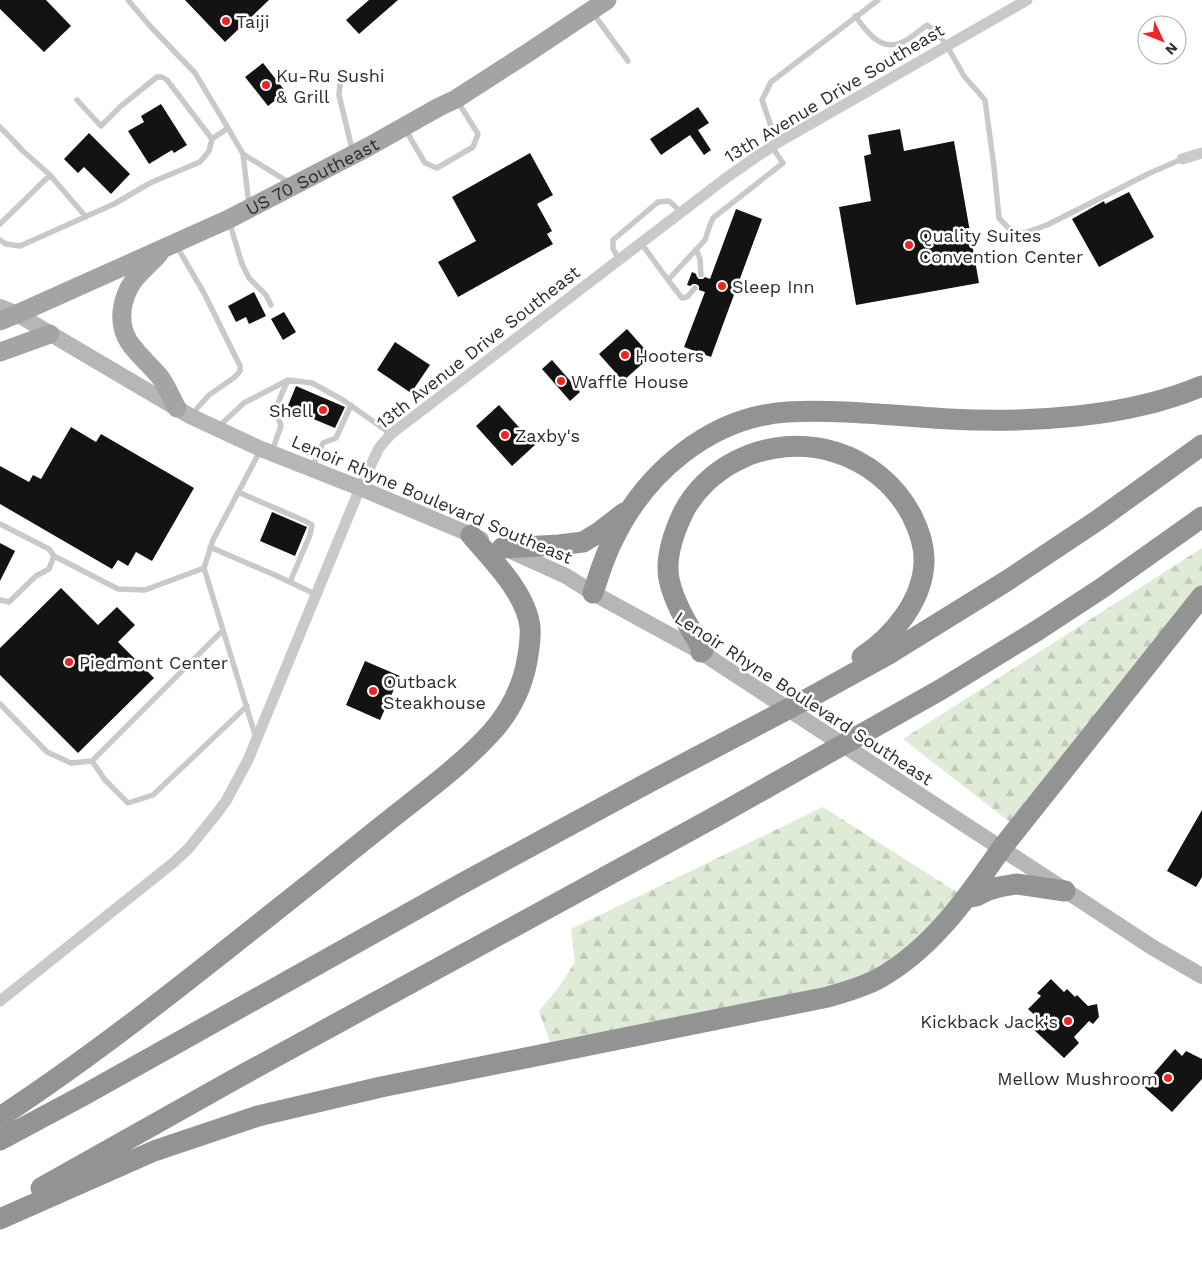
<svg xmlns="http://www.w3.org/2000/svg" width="1202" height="1261" font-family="'Work Sans',sans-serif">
  <defs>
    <pattern id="forest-firs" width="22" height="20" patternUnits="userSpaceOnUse" patternTransform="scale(1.25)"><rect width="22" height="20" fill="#e0ebd7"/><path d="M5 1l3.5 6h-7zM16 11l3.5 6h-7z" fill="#c0cab9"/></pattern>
  </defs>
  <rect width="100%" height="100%" fill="#fff"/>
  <path fill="url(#forest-firs)" d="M1202,548V596L1011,823L903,739Z
    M823,807L966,898L939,930L828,997L551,1045L539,1011L559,987L575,962L571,929Z"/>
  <path fill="#131313" d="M0,0H46L71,26L44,52L0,9Z
    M185,0H269L225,42Z
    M369,0H398L359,34L346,20Z
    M263,63L286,92L268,106L245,77Z
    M161,104L187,145L174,153L172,150L149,164L128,131L144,122L141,116Z
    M698,107L709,123L698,130L711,150L704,155L690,135L661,155L650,139Z
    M900,129L904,151L954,141L979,283L856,305L839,207L871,201L864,156L871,154L868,135Z
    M89,133L130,174L111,194L84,167L78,173L64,159Z
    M530,153L553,195L537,204L552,231L547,234L553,244L458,297L438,262L476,241L452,197Z
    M1129,192L1154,237L1099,267L1072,219L1104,201L1105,204Z
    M736,209L762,219L711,357L684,347L705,292L699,290V286L696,284H693L690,286L687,285L692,272L696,274L697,277L699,279H703L705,277L710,279Z
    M254,292L266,316L249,324L246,317L236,322L228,306Z
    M284,312L296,332L283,340L271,319Z
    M627,329L651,356L623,381L599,354Z
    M395,342L430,365L411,393L377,370Z
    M552,360L580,392L570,401L542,369Z
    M296,386L345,407L335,428L287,408Z
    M499,405L535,445L512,466L476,426Z
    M71,427L96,442L101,434L194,488L152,561L136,552L128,566L118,560L112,569L0,504V466L29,482L33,475L41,479Z
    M272,512L307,527L295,556L260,541Z
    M0,543L15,551L0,581Z
    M61,588L98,625L117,607L135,625L118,642L154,678L78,753L0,675V648Z
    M365,661L400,676L380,720L346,705Z
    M1202,810V877L1196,887L1167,871Z
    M1051,979L1064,992L1067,989L1075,997L1077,995L1088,1006L1097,1004L1099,1017L1093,1024L1089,1021L1074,1037L1079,1043L1064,1058L1032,1028L1040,1020L1028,1009L1041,996L1037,993Z
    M1175,1049L1182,1056L1186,1051L1202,1059V1079L1172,1112L1143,1086Z"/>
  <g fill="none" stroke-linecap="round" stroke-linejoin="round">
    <path stroke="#c9c9c9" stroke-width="5.5" d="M128,0L150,26L195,73L228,128L243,154L249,205
      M592,12L628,61
      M855,16C866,30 879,51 900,43C908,41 920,30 927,25L937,32L947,46L964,76L985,100L994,167L999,218L1016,236L1047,225L1150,173L1182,159
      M341,73L339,95L353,153
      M77,100L101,126L121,106L157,77H162L167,80L212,139L228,128
      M0,127L23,151L50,175L86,217
      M405,129L425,163L437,168L473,147L478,134L458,102
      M779,142L771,126L762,100L771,82L878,0
      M243,154L290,183
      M229,221L242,264L249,278L266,295L271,305
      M0,224L50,175
      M0,240L6,244L20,246L114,204L150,183L200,162L209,151L212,139
      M641,243L668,280L705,240L710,225L713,218L783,163L772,147
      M176,245L204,293L240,366V371L235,377L209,395L191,415
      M696,249L700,259L701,275
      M619,259L613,249V240L658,202L669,201L681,212
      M668,280L682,298L687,297L695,288
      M218,427L244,403L288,380L312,383L343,400L391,434
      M272,451L281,426C280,421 277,418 277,414C276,402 284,390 288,380
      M312,468L323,443L336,438L351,405
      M238,492L305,521L312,525L310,535L290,582
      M0,524L49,549L54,556L118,589L145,590L204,568
      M210,547L277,576L317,595
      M0,600L9,602L36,576L49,569L54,556
      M0,704L47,752L71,763L92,761L223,630
      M256,738L204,568L213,540L260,451
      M92,761L105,780L128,803L153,795L247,706"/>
    <path stroke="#c9c9c9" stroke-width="11" d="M1182,159L1202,153
      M0,1001L173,863L188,849L214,817L226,801L248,760L360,488L379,448L391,434L726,178L756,157L779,142L1027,0"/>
    <path stroke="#b6b6b6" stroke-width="16" d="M0,307L17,314L190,416L261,449L360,488L481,539
      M504,548L566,576L593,593L701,652L1152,947L1202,976"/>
    <g stroke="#a4a4a4" stroke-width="19">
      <path d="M159,254C151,263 141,271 134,280C121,298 117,323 129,342C138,355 150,365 160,377C167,386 171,398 177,408"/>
      <path id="s1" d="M0,321L17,314L229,219L368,147L439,107L456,99L526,54L607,0"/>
      <path d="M0,352L50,334"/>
    </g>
    <path stroke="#939393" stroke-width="21" d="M502,548L559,545L583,542L598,533L624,513
      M593,593C599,575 604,557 613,540C645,473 710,417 787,412C841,409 895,416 949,419C1029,423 1127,418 1202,386
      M701,652L703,650C690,628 674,604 669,579C665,558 674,532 683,513C694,491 714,472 736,461C799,428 879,452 912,516C919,530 925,546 924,563C922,602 893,636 862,657
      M966,898L976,896L988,890L999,887L1016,884L1065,891
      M0,1117C111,1044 213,960 317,878C348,853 379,828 411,803C439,781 467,759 491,733C509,713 522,688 527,661C529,650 531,639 530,627C526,593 493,561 471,535
      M0,1140L84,1095L463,883L657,778L809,698L887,655L1005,582L1098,520L1202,445
      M41,1188L235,1079L713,818L940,690L1038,630L1102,588L1202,517
      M0,1219L154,1151L258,1116L381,1087L828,997C845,992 863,987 878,979C932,949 967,898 1001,849L1202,596"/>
  </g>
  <g fill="#ef2321" stroke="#fff" stroke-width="2">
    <circle cx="226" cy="21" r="5"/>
    <circle cx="266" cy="85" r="5"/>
    <circle cx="909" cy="245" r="5"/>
    <circle cx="722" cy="286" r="5"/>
    <circle cx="625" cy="355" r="5"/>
    <circle cx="561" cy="381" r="5"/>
    <circle cx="323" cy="410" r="5"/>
    <circle cx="505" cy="435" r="5"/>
    <circle cx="69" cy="662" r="5"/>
    <circle cx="373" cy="691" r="5"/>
    <circle cx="1068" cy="1021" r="5"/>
    <circle cx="1168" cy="1078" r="5"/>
  </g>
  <g text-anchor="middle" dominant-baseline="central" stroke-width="5" stroke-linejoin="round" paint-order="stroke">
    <g font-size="18" fill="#2c2c2c" stroke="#fff" text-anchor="start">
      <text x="236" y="21">Taiji</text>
      <text x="276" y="75">Ku-Ru Sushi<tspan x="276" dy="21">&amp; Grill</tspan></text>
      <text x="919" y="235">Quality Suites<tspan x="919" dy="21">Convention Center</tspan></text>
      <text x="732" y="286">Sleep Inn</text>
      <text x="635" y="355">Hooters</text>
      <text x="571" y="381">Waffle House</text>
      <text x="313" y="410" text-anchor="end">Shell</text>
      <text x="515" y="435">Zaxby's</text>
      <text x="79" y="662">Piedmont Center</text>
      <text x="383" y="681">Outback<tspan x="383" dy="21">Steakhouse</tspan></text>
      <text x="1058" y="1021" text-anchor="end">Kickback Jack's</text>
      <text x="1158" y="1078" text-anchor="end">Mellow Mushroom</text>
    </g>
    <g font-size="18" fill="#2c2c2c" stroke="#fff">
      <text transform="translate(834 93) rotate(-31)">13th Avenue Drive Southeast</text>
      <text stroke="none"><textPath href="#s1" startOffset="344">US 70 Southeast</textPath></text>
      <text transform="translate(478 347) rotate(-38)">13th Avenue Drive Southeast</text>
      <text transform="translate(432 499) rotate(23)">Lenoir Rhyne Boulevard Southeast</text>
      <text transform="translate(804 698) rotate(33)">Lenoir Rhyne Boulevard Southeast</text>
    </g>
  </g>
  <g transform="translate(1162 40) rotate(133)"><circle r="24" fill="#ffffff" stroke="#ababab"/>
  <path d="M0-4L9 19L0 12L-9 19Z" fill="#ef2321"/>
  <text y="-8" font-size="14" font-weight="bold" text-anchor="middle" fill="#2c2c2c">N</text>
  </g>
</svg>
